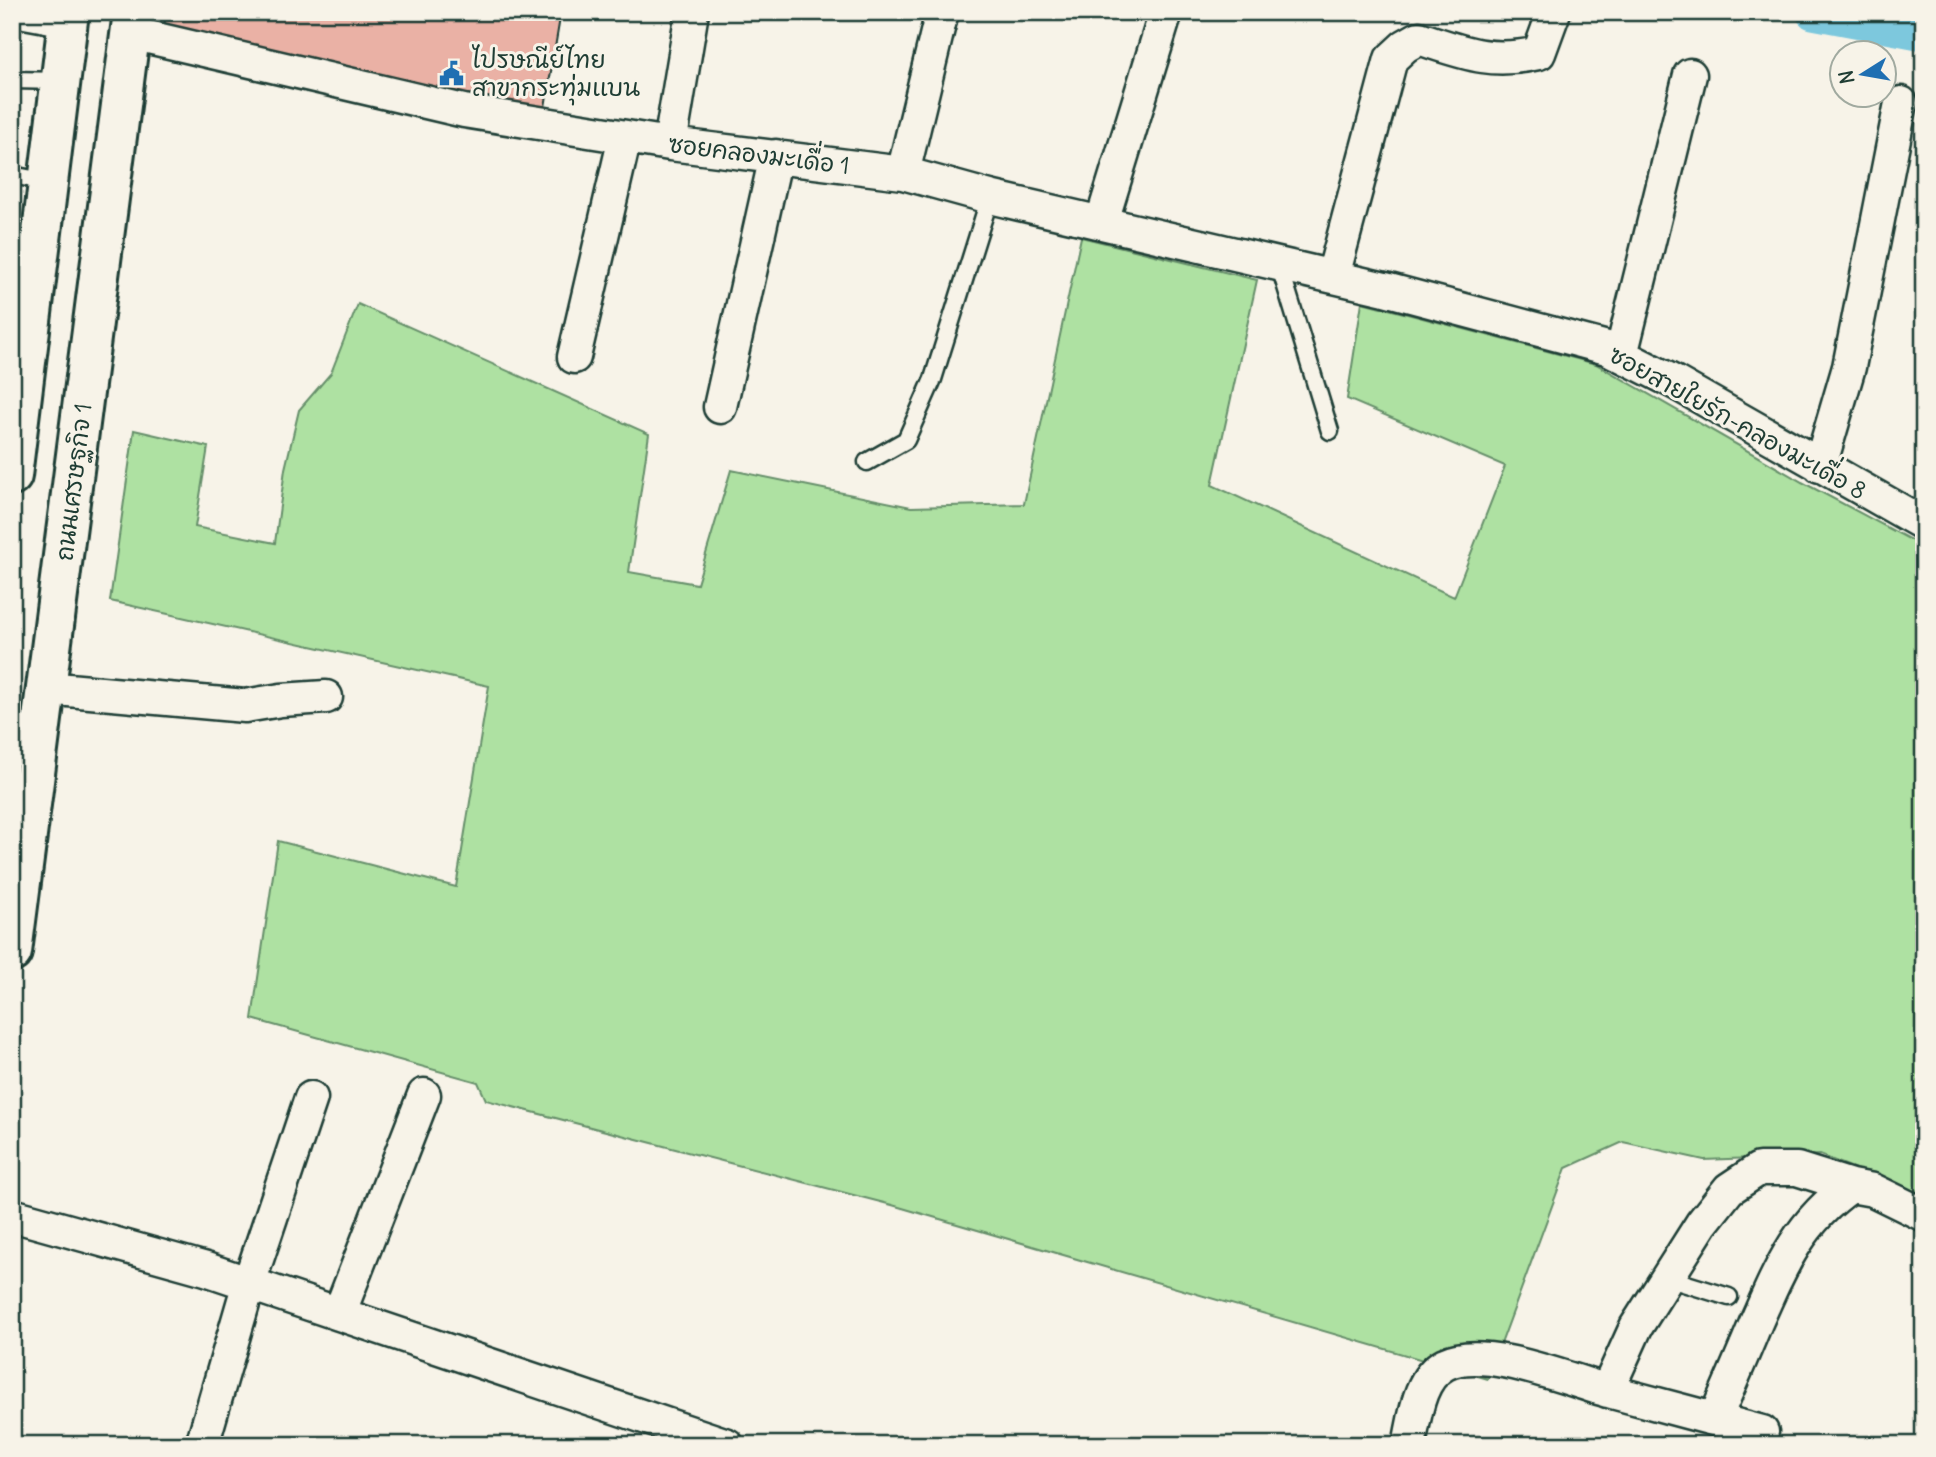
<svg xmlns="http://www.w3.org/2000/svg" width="1936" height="1457" font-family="Delius,'Playpen Sans Thai',sans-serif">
  <rect width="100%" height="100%" fill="#f7f3e8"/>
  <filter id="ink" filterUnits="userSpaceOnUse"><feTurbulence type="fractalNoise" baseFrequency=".0143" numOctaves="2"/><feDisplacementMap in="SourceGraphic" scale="14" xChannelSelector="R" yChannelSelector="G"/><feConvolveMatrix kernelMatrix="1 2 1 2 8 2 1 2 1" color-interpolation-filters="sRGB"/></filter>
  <g filter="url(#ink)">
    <path fill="#aee1a2" stroke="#668f6b" stroke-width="2" d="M1081,237L1257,280L1212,485L1454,597L1505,466L1347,399L1362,302L1596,364L1802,482L1924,547V1196L1820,1155L1704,1160L1623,1142L1566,1168L1488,1379L892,1205L486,1100L478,1082L252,1019L278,841L456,887L489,686L110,601L134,430L208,447L195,527L275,543L285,469L299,410L331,373L358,304L649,434L629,572L697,584L731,470L911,507L1024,504Z"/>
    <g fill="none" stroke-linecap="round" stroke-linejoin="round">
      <path stroke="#7dc8dd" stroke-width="35" d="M1813,12L1924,33"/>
    </g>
    <path fill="#eab1a5" stroke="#1f3d34" stroke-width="2" d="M166,12H561L543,119L164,26Z"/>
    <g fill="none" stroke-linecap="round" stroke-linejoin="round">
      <defs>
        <path id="service" d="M12,80L60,81
          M12,175L48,182
          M12,244L40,250
          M1279,264L1330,431
          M867,462L906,440L933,379L990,197
          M1667,1278L1729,1297"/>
        <path id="minor" d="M25,12L68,20
          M131,33L464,111L670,144L903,173L990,197L1385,289L1607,348L1674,382L1924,524
          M670,144L692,12
          M903,173L942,12
          M1102,221L1166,12
          M1333,276L1391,59L1405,46L1419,38C1465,53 1490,64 1539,53L1554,12
          M1621,355L1690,75
          M574,357L625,137
          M720,407L776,156
          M1820,466L1849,367L1901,103
          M46,688L245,706L281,700L326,697
          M12,1215L206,1269L727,1445
          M339,1314L424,1095
          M1607,1391L1636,1327L1702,1223L1729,1189L1759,1169H1797L1851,1186L1873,1190L1924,1215
          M1715,1419C1728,1388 1742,1357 1755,1325C1779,1270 1799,1221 1851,1186
          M202,1445L249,1283L311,1098
          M1409,1445C1415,1418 1418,1378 1445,1364C1484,1344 1571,1381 1612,1392C1662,1405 1712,1419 1762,1432"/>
        <path id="secondary" d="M12,476L69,12
          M12,952L133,12"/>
      </defs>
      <use href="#service" stroke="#1f3d34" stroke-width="21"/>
      <use href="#minor" stroke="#1f3d34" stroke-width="37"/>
      <use href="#secondary" stroke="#1f3d34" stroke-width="44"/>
      <path stroke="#1f3d34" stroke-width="4.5" stroke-dasharray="5 5" stroke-linecap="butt" d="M1900,12L1924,17"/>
      <use href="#service" stroke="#f7f3e8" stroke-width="16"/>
      <use href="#minor" stroke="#f7f3e8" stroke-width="32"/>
      <use href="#secondary" stroke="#f7f3e8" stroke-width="38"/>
    </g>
  </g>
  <defs>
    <symbol id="civic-bare" viewBox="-9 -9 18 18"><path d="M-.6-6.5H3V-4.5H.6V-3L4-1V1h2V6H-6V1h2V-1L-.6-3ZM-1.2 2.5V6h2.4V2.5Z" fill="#1f6fb2" stroke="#f7f3e8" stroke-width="2.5" paint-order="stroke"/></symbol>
  </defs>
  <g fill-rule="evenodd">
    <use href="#civic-bare" x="434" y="56" width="35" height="35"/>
  </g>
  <g text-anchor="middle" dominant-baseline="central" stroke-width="6" stroke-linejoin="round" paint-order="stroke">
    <g font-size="24" fill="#1f3d34" stroke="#f7f3e8" text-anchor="start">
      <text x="472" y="59">ไปรษณีย์ไทย<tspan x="472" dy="28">สาขากระทุ่มแบน</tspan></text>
    </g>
    <g font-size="24" fill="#1f3d34" stroke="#f7f3e8">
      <text transform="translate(759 154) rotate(7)">ซอยคลองมะเดื่อ 1</text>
      <text transform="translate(1738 422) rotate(29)">ซอยสายใยรัก-คลองมะเดื่อ 8</text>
      <text transform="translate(73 482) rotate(-83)">ถนนเศรษฐกิจ 1</text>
    </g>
  </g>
  <rect width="1936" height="1457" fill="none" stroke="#f7f3e8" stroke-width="42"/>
  <rect x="21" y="21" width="1894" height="1415" fill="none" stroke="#1f3d34" stroke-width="2.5" filter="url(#ink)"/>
  <g transform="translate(1863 74) rotate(259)"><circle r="33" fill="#f7f3e8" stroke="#a1aaa0" stroke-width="2"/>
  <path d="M0-5L12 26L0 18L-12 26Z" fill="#1f6fb2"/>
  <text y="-10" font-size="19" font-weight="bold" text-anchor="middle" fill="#1f3d34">N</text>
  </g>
</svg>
